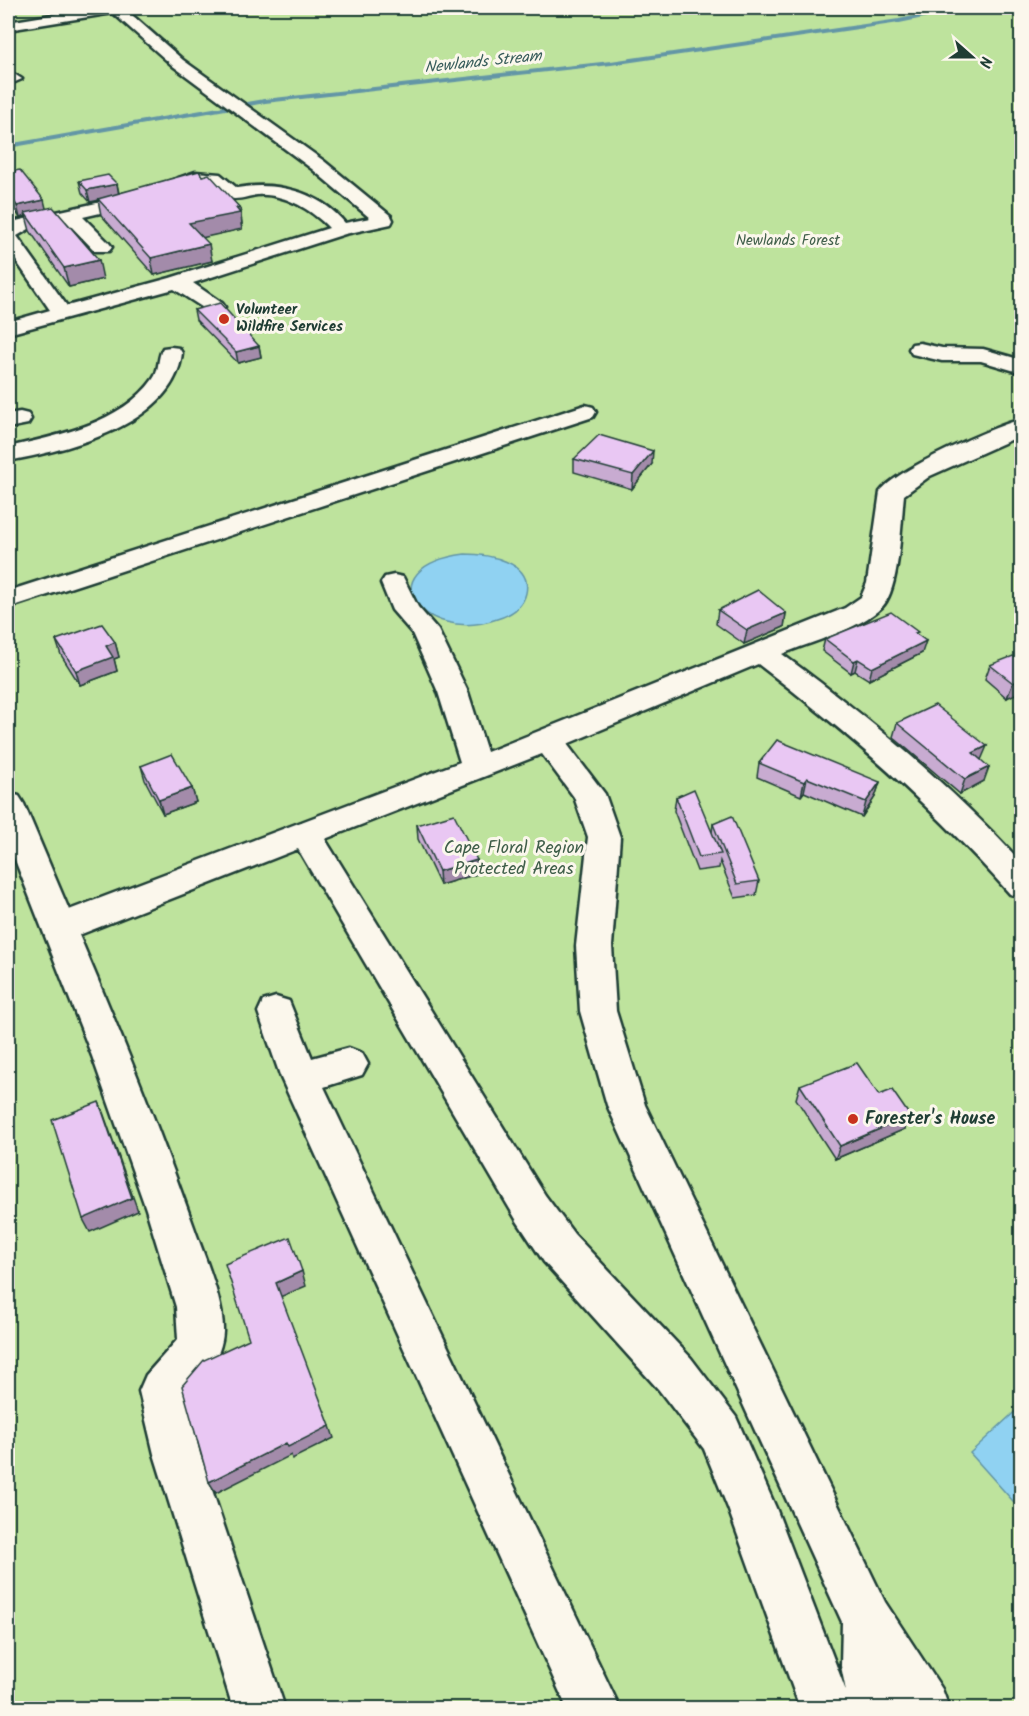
<svg xmlns="http://www.w3.org/2000/svg" width="1029" height="1716" font-family="Kalam,sans-serif">
  <rect width="100%" height="100%" fill="#f7eded"/>
  <filter id="ink" filterUnits="userSpaceOnUse"><feTurbulence type="fractalNoise" baseFrequency=".0167" numOctaves="2"/><feDisplacementMap in="SourceGraphic" scale="12" xChannelSelector="R" yChannelSelector="G"/><feConvolveMatrix kernelMatrix="1 2 1 2 8 2 1 2 1" color-interpolation-filters="sRGB"/></filter>
  <g filter="url(#ink)">
    <path fill="#bee39d" stroke="#6e9068" stroke-width="1.5" d="M8,8H1021V1708H8Z"/>
    <path fill="#90d2f2" stroke="#6396a6" stroke-width="1.5" d="M465,554C486,554 533,561 526,593C523,607 510,615 497,619C422,646 365,567 465,554Z
      M1021,1406V1510L970,1453Z"/>
    <g fill="none" stroke-linecap="round" stroke-linejoin="round">
      <path stroke="#6396a6" stroke-width="4" d="M8,146L265,101L611,63L899,21L962,8"/>
      <defs>
        <path id="minor" d="M94,8H124L183,60L324,161L391,216L393,220L391,224L345,234L193,283L222,303L225,307L222,311H208L174,289L8,334V322L50,310L8,249V225L16,221L128,196L195,172L220,174L237,188C275,181 319,191 345,223L370,218L312,169L173,66L113,13L8,30V22ZM197,182C215,183 215,194 229,198C237,201 249,196 257,195C283,193 311,209 329,228L170,278L67,306L17,236L29,229L66,221L95,251H109L112,247L109,243L83,217L139,204Z
          M14,74L22,79L8,85V76Z
          M920,343L942,348L983,349L1022,360V373L981,361H942L912,354L909,349L912,344Z
          M171,347L179,348L182,353C174,425 67,450 8,461V447C57,436 122,423 153,379C160,370 157,357 163,348Z
          M585,405L593,407L596,412L593,417L8,608V591Z
          M20,412L28,414L31,419L28,424L8,428V414Z
          M1022,419V435L930,476L904,495C901,521 900,589 882,607C860,629 811,642 782,654C868,717 949,784 1022,863V898L1010,894C934,808 850,734 758,664L567,744L605,794L620,837L612,946L616,1011L645,1105L885,1602L942,1689L949,1708H800L728,1508L704,1449L659,1390L544,1262L517,1221L298,849L79,935C120,1031 159,1128 194,1227C204,1256 224,1301 223,1332C222,1357 203,1381 186,1398L200,1454L285,1708H233L154,1454L139,1391L146,1375L178,1339L176,1307L146,1209L92,1056L8,842V793L19,796L24,804L69,910L460,762L438,692L412,633L392,610L381,583L385,577L394,575L403,577L418,607L438,630L468,692L487,752L845,608L861,597L867,583L880,492C895,470 994,426 1022,419ZM542,754L574,797L588,837L576,946L580,1011L607,1105L842,1622L841,1666L846,1691L776,1508L736,1417L691,1358L574,1234L545,1195L325,839Z
          M276,997L289,1001L312,1058L349,1048L362,1053L368,1064L362,1075L324,1087L620,1708H567L281,1078L258,1012L263,1001Z"/>
      </defs>
      <use href="#minor" stroke="#1f3d34" stroke-width="5"/>
      <use href="#minor" fill="#fbf7ec" fill-rule="evenodd"/>
    </g>
    <path fill="#c8abd1" stroke="#1f3d34" stroke-width="1.5" d="M8,172L46,209L103,279L69,287L30,231L26,216L20,218L8,199Z
      M202,176L240,208L242,224H241L242,229L202,237L212,261L154,275L101,215L98,200L90,202L82,193L79,181L117,184L119,193Z
      M194,310L259,346L261,357L238,363L196,320Z
      M574,459L652,464L632,489L574,472Z
      M718,610L786,613L784,627L744,644L716,624Z
      M917,635L922,653L869,680L855,671L851,673L822,651L825,639Z
      M56,640L115,642L119,657L114,659L117,671L80,685L61,655Z
      M1022,662L1007,698L985,679L990,665Z
      M897,723L981,760L984,781L960,794L893,737Z
      M759,763L880,782L875,797L862,817L804,792L801,796L757,777Z
      M141,766L192,788L196,802L163,814L145,780Z
      M676,797L712,832L713,824L759,881L756,895L735,898L720,861L719,868L697,871L674,811Z
      M417,825L477,860V874L440,885L418,839Z
      M800,1085L879,1095L905,1129L835,1159L796,1099Z"/>
    <path fill="#a38baa" stroke="#1f3d34" stroke-width="1.5" d="M117,184L119,196L90,202L87,190Z
      M44,200L47,212L25,213L26,216L20,218L17,206Z
      M240,208L242,224H241L242,229L192,240L189,223Z
      M209,244L212,261L154,275L151,258Z
      M99,260L103,279L69,287L64,268Z
      M259,346L261,357L238,363L236,352Z
      M653,451L652,464L632,489L633,475Z
      M786,613L784,627L744,644L747,630Z
      M926,641L922,653L869,680L872,668Z
      M115,642L119,657L114,659L117,671L80,685L76,671L106,646Z
      M858,659L855,671L851,673L854,661Z
      M1022,679V691L1007,698L1013,683Z
      M987,746L981,760L973,753Z
      M989,767L984,781L960,794L965,779Z
      M807,778L804,792L801,796L804,782Z
      M880,782L875,797L862,817L866,802Z
      M192,788L196,802L163,814L159,800Z
      M477,860V874L440,885L439,871Z
      M99,1102L104,1115L138,1211L90,1232L83,1219Z
      M910,1116L905,1129L835,1159L840,1146Z
      M302,1271L306,1286L280,1297L276,1283Z
      M330,1426L334,1438L292,1459L291,1455L216,1493L209,1482L286,1443Z"/>
    <path fill="#e9c7f3" stroke="#1f3d34" stroke-width="1.5" d="M20,170L44,200L17,206L8,192V172Z
      M199,171L202,176L209,174L240,208H236L240,213L189,223L209,244L151,258L98,199Z
      M108,175L117,184L87,190L79,181Z
      M53,207L99,260L64,268L25,213Z
      M220,303L259,346L236,352L194,310Z
      M599,435L653,451L633,475L574,459Z
      M758,590L786,613L747,630L718,610Z
      M891,612L918,632L915,633L926,641L872,668L858,659L854,661L825,639Z
      M102,624L115,642L106,646L113,657L76,671L56,640Z
      M1013,656L1022,662V679L1013,683L990,665Z
      M935,705L987,746L973,753L989,767L965,779L897,723Z
      M777,740L880,782L866,802L807,778L804,782L759,763Z
      M172,754L192,788L159,800L141,766Z
      M694,789L721,854L699,857L676,797Z
      M454,814L477,860L439,871L417,825Z
      M732,816L759,881L737,884L713,824Z
      M857,1063L879,1095L892,1090L910,1116L840,1146L800,1085Z
      M99,1102L132,1198L83,1219L52,1120Z
      M290,1237L302,1271L276,1283L330,1426L288,1447L286,1443L209,1482L182,1386L204,1360L249,1339L225,1264Z"/>
  </g>
  <g fill="#c8321e" stroke="#fbf7ec" stroke-width="2">
    <circle cx="224" cy="319" r="6"/>
    <circle cx="853" cy="1119" r="6"/>
  </g>
  <g text-anchor="middle" dominant-baseline="central" stroke-width="6" stroke-linejoin="round" paint-order="stroke">
    <g font-size="15" fill="#3f5e49" stroke="#fbf7ec">
      <text x="788" y="241">Newlands Forest</text>
    </g>
    <g font-size="15" font-weight="bold" fill="#1f3d34" stroke="#fbf7ec" text-anchor="start">
      <text x="236" y="310">Volunteer<tspan x="236" dy="17">Wildfire Services</tspan></text>
    </g>
    <g font-size="16" font-style="italic" fill="#365b5a" stroke="#fbf7ec">
      <text transform="translate(483 62) rotate(-6)">Newlands Stream</text>
    </g>
    <g font-size="18" fill="#3f5e49" stroke="#fbf7ec">
      <text x="514" y="848">Cape Floral Region<tspan x="514" dy="21">Protected Areas</tspan></text>
    </g>
    <g font-size="18" font-weight="bold" fill="#1f3d34" stroke="#fbf7ec" text-anchor="start">
      <text x="865" y="1119">Forester's House</text>
    </g>
  </g>
  <rect width="1029" height="1716" fill="none" stroke="#fbf7ec" stroke-width="30"/>
  <rect x="15" y="15" width="999" height="1686" fill="none" stroke="#1f3d34" stroke-width="2" filter="url(#ink)"/>
  <g transform="translate(972 57) rotate(111)" stroke="#fbf7ec" stroke-width="4.5" paint-order="stroke">
  <path d="M0-4.5L10 22L0 15L-10 22Z" fill="#1f3d34"/>
  <text y="-9" font-size="16" font-weight="bold" text-anchor="middle" fill="#1f3d34">N</text>
  </g>
</svg>
